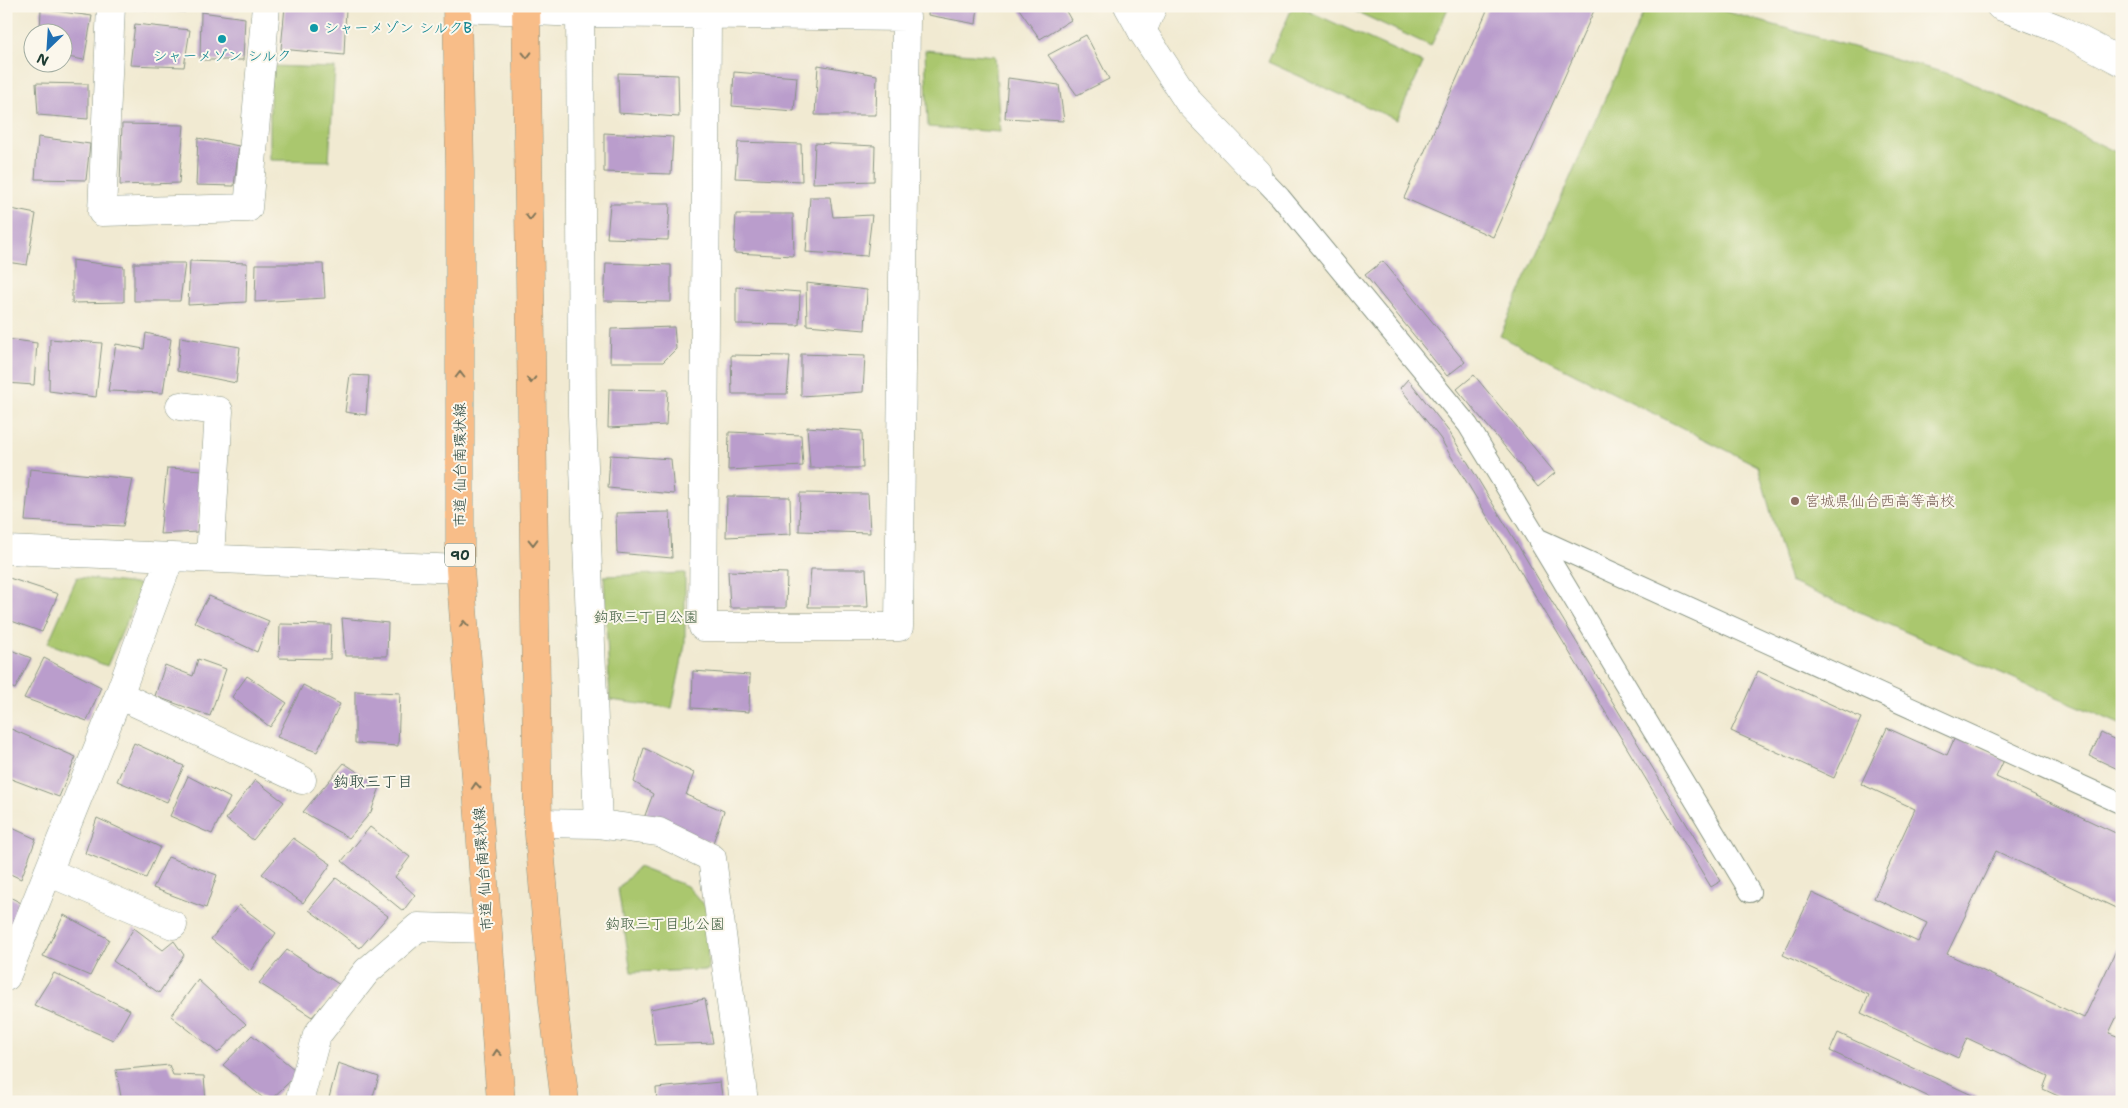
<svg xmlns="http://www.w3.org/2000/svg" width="2128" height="1108" viewBox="0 0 2128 1108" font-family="'Shantell Sans','Klee One',sans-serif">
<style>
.green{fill:#aac76e;stroke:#648251}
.building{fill:#ba9dcc}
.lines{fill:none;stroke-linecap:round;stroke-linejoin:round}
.service-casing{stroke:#889483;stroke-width:22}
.minor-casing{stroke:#889483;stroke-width:29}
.tertiary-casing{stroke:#889483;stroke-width:29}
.primary-casing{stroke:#889483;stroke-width:29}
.service{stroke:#fff;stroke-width:20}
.minor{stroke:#fff;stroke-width:28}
.tertiary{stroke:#fff;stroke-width:28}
.primary{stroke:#f8bd88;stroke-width:28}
.oneway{stroke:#81775a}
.culture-dot{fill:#0f9aa8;stroke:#fbf7ec;stroke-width:2}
.education-dot{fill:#8d6e63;stroke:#fbf7ec;stroke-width:2}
.labels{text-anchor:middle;stroke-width:4;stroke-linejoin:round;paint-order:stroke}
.shield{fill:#fbf7ec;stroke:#61756b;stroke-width:1}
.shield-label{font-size:14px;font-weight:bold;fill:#1f3d34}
.culture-label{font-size:15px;fill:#0d838f;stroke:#fbf7ec;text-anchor:start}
.street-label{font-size:15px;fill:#1f3d34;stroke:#fbf7ec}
.education-label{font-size:15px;fill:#785e54;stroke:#fbf7ec;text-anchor:start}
.park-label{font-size:15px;fill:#426042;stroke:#fbf7ec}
.neighbourhood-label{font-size:16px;fill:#1f3d34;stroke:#fbf7ec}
</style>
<rect width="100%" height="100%" fill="#fbf7ec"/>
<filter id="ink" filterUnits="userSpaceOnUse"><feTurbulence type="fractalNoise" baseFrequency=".02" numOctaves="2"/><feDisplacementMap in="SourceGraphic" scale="10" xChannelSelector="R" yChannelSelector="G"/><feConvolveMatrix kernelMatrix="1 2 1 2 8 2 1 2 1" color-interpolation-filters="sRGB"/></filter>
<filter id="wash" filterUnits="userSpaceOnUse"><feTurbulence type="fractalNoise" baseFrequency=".0096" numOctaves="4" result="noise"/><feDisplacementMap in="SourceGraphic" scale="20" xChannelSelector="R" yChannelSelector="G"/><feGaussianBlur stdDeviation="1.12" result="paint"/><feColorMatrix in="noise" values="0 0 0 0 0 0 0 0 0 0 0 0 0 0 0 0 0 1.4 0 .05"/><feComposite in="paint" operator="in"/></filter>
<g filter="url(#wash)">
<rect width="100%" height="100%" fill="#f1ead2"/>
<path class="green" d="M1293 6H1297L1423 63 1397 120 1268 62Z
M1344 6H1449L1431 46Z
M1646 6H1706L1960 77 2122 155V725L1790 582 1758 466 1500 336Z
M925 50 995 56 1000 132 928 127Z
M270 66 335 68 329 161 270 160Z
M685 573V645L672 708 610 700 604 576Z
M77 577 143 585 107 666 48 643Z
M638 867 687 886 707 908 708 970 631 972 618 889Z"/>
<g id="blocks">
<path class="building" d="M133 6H186L185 12 133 9Z
M285 6 346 7 344 55 281 49Z
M929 6H978L976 24 928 15Z
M1017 6H1063L1071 20 1040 39Z
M1489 6H1596L1493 237 1404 198Z
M41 9 92 16 84 60 62 56V32H40Z
M201 12 245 18 243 60H200Z
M135 24 190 30 184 67 130 65Z
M1086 35 1109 79 1077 95 1048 55Z
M818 65 877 75 876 115H815Z
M734 72 797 77 794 111 732 106Z
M618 73 678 75 679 117 619 113Z
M1008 78 1059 85 1064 121 1005 118Z
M36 83 88 84V119L38 115Z
M122 124 184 125 179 183 120 185Z
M604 133 673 137 671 174 604 172Z
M38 137 90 144 86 180 35 179Z
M198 138 239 146 234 186 196 185Z
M738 142 801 144 802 181 735 178Z
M815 143 875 146 874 181 813 183Z
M810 197H830L833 217 872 215 867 256 806 252Z
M610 204H670L668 240 607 238Z
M6 208 36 214 27 265 6 262Z
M736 214H793L794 256 734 253Z
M72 260 124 267V302L72 303Z
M190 261 247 263 246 302 188 305Z
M1383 261 1465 362 1447 376 1365 275Z
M134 263H185L180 301H134Z
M606 263 671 265V302L604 301Z
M256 264H323L325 298 255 302Z
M806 283 867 290 865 330 807 325Z
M736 287 800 292 799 325 736 324Z
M674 327 676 349 663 362H610L611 329Z
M146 333 171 339 163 393 108 391 116 344 144 349Z
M180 337 240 347 236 383 177 371Z
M6 339 37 343 34 385 6 383Z
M50 339 102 343 96 397 49 391Z
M801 354 865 356 863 392 801 396Z
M731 355 790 356 787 394H732Z
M350 375 369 376 366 415 345 412Z
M1474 375 1555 473 1538 487 1457 389Z
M1408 379 1450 433 1721 881 1711 887 1440 438 1400 388Z
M609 389 668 390 666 425 608 428Z
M807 427 862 431 863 468H810Z
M729 432 801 435 803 466 728 470Z
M610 455 671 459 674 494 608 488Z
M167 468 204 470 197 532 160 534Z
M30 469 133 479 123 526 25 521Z
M800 493 868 494 870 533 799 531Z
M727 496 790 497 791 534 726 537Z
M670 512 672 558 617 553 616 513Z
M811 569H866L868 607H808Z
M728 571 787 573 786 608H730Z
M6 577 58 594 42 632 6 619Z
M209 596 269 621 257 652 194 622Z
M342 618 388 623 387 656H345Z
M280 624 331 625 330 659 279 658Z
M6 648 31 658 15 689 6 685Z
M44 658 101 687 87 721 24 698Z
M198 659 226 669 210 716 155 696 165 665 193 676Z
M693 671 750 675 749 712 692 708Z
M1758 671 1861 718 1834 778 1731 731Z
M247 676 287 703 270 727 232 697Z
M303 685 340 704 317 752 277 737Z
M355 691 400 693 398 746 355 743Z
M1887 728 1947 755 1955 737 2004 760 1996 777 2122 836V911L1996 851 1947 954 2084 1018 2122 938V1006L2109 1033 2122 1038V1102H2071L2043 1089 2048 1076 1967 1038 1958 1058 1861 1013 1869 995 1783 955 1812 893 1918 942 1927 923 1874 898 1915 809 1861 784Z
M11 729 76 757 59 797 6 777V739Z
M2101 733 2122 743V771L2090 756Z
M134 743 184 766 167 802 117 781Z
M644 748 694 773 686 795 724 811 713 843 644 818 653 794 634 782Z
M344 763 380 787 371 812 349 838 303 812Z
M188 776 230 798 212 834 170 816Z
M255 780 284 802 253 840 226 819Z
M97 818 160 847 146 878 85 853Z
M6 825 36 839 21 879 6 872Z
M370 827 410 857 395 877 415 895 403 911 342 861Z
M293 838 331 864 303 903 262 874Z
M168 857 217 875 206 908 153 888Z
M336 878 388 916 360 948 309 910Z
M6 895 23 904 6 939Z
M239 905 276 933 250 971 211 939Z
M64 915 109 939 90 976 43 956Z
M134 928 163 950 174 941 184 955 159 993 113 961Z
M287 950 340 985 312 1017 259 983Z
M54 973 130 1010 113 1040 34 1005Z
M198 980 246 1024 218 1053 171 1016Z
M705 999 713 1043 655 1045 650 1009Z
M1838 1033 1987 1102H1940L1830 1051Z
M252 1035 299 1073 268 1102 223 1065Z
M338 1063 379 1077 371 1102H328Z
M169 1065 173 1075 204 1076 206 1102H122L116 1070Z
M720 1082 723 1102H657L656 1088Z
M6 1089H8L11 1102H6Z"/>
</g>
</g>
<g filter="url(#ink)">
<use href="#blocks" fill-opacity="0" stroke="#889483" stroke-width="1"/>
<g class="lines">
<defs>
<path id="service" d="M1257 173 1280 197 1468 425 1537 538 2122 804
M1537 538 1750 892"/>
<path id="minor" d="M111 6 102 212 248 208 266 6
M580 6 582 415 598 824
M2000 6 2059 29 2122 62
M457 8 580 13 906 17 899 627H703L707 15
M1142 31 1153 6
M180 406 219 411 210 557
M6 550 460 569
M119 695 302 780
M538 823 598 824 659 832 712 858 744 1102
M48 872 173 925
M6 977 119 695 170 558
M299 1102 317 1035 367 971 418 927 487 929"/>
<path id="tertiary" d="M1128 6 1142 31 1188 101 1257 173"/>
<path id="primary" d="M457 6 460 168V569L501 1102
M526 6 538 823 553 1002 565 1102"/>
</defs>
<use href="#service" class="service-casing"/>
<use href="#minor" class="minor-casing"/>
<use href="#tertiary" class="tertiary-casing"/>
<use href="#primary" class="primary-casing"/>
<use href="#service" class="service"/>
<use href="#minor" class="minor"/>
<use href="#tertiary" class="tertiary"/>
<use href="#primary" class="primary"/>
</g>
<defs><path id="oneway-chevron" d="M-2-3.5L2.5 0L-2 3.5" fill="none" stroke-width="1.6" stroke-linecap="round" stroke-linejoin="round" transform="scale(1.25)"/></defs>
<g class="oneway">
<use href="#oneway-chevron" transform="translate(527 55) rotate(89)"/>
<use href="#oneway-chevron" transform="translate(530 217) rotate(90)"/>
<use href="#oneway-chevron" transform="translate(460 375) rotate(-90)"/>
<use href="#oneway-chevron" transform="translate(531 380) rotate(89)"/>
<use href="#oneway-chevron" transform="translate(533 542) rotate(89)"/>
<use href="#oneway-chevron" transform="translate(464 624) rotate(-94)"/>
<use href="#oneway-chevron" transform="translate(476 786) rotate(-94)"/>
<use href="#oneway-chevron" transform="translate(497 1053) rotate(-95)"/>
</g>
</g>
<g class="culture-dot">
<circle cx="314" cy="28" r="5"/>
<circle cx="222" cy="39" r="5"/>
</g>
<circle class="education-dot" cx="1795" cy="501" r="5"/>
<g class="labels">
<rect class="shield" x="445" y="543.5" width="30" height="23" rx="4"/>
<g class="shield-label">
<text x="460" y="560">90</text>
</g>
<g class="culture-label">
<text x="324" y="33">シャーメゾン シルクB</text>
<text x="222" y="61" text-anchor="middle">シャーメゾン シルク</text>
</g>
<g class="street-label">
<text transform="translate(460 465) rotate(-90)" y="5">市道 仙台南環状線</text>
<text transform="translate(483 869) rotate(-94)" y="5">市道 仙台南環状線</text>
</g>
<g class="education-label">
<text x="1805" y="506">宮城県仙台西高等高校</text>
</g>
<g class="park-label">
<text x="646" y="622">鈎取三丁目公園</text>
<text x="665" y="929">鈎取三丁目北公園</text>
</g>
<g class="neighbourhood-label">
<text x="373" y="787">鈎取三丁目</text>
</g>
</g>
<rect width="2128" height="1108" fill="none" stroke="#fbf7ec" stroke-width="25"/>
<g transform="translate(48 48) rotate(205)"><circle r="24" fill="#fbf7ec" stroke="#a3ada2"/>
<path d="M0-4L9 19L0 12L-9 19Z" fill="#1f6fb2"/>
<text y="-8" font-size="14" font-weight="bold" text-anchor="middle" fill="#1f3d34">N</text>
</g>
</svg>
